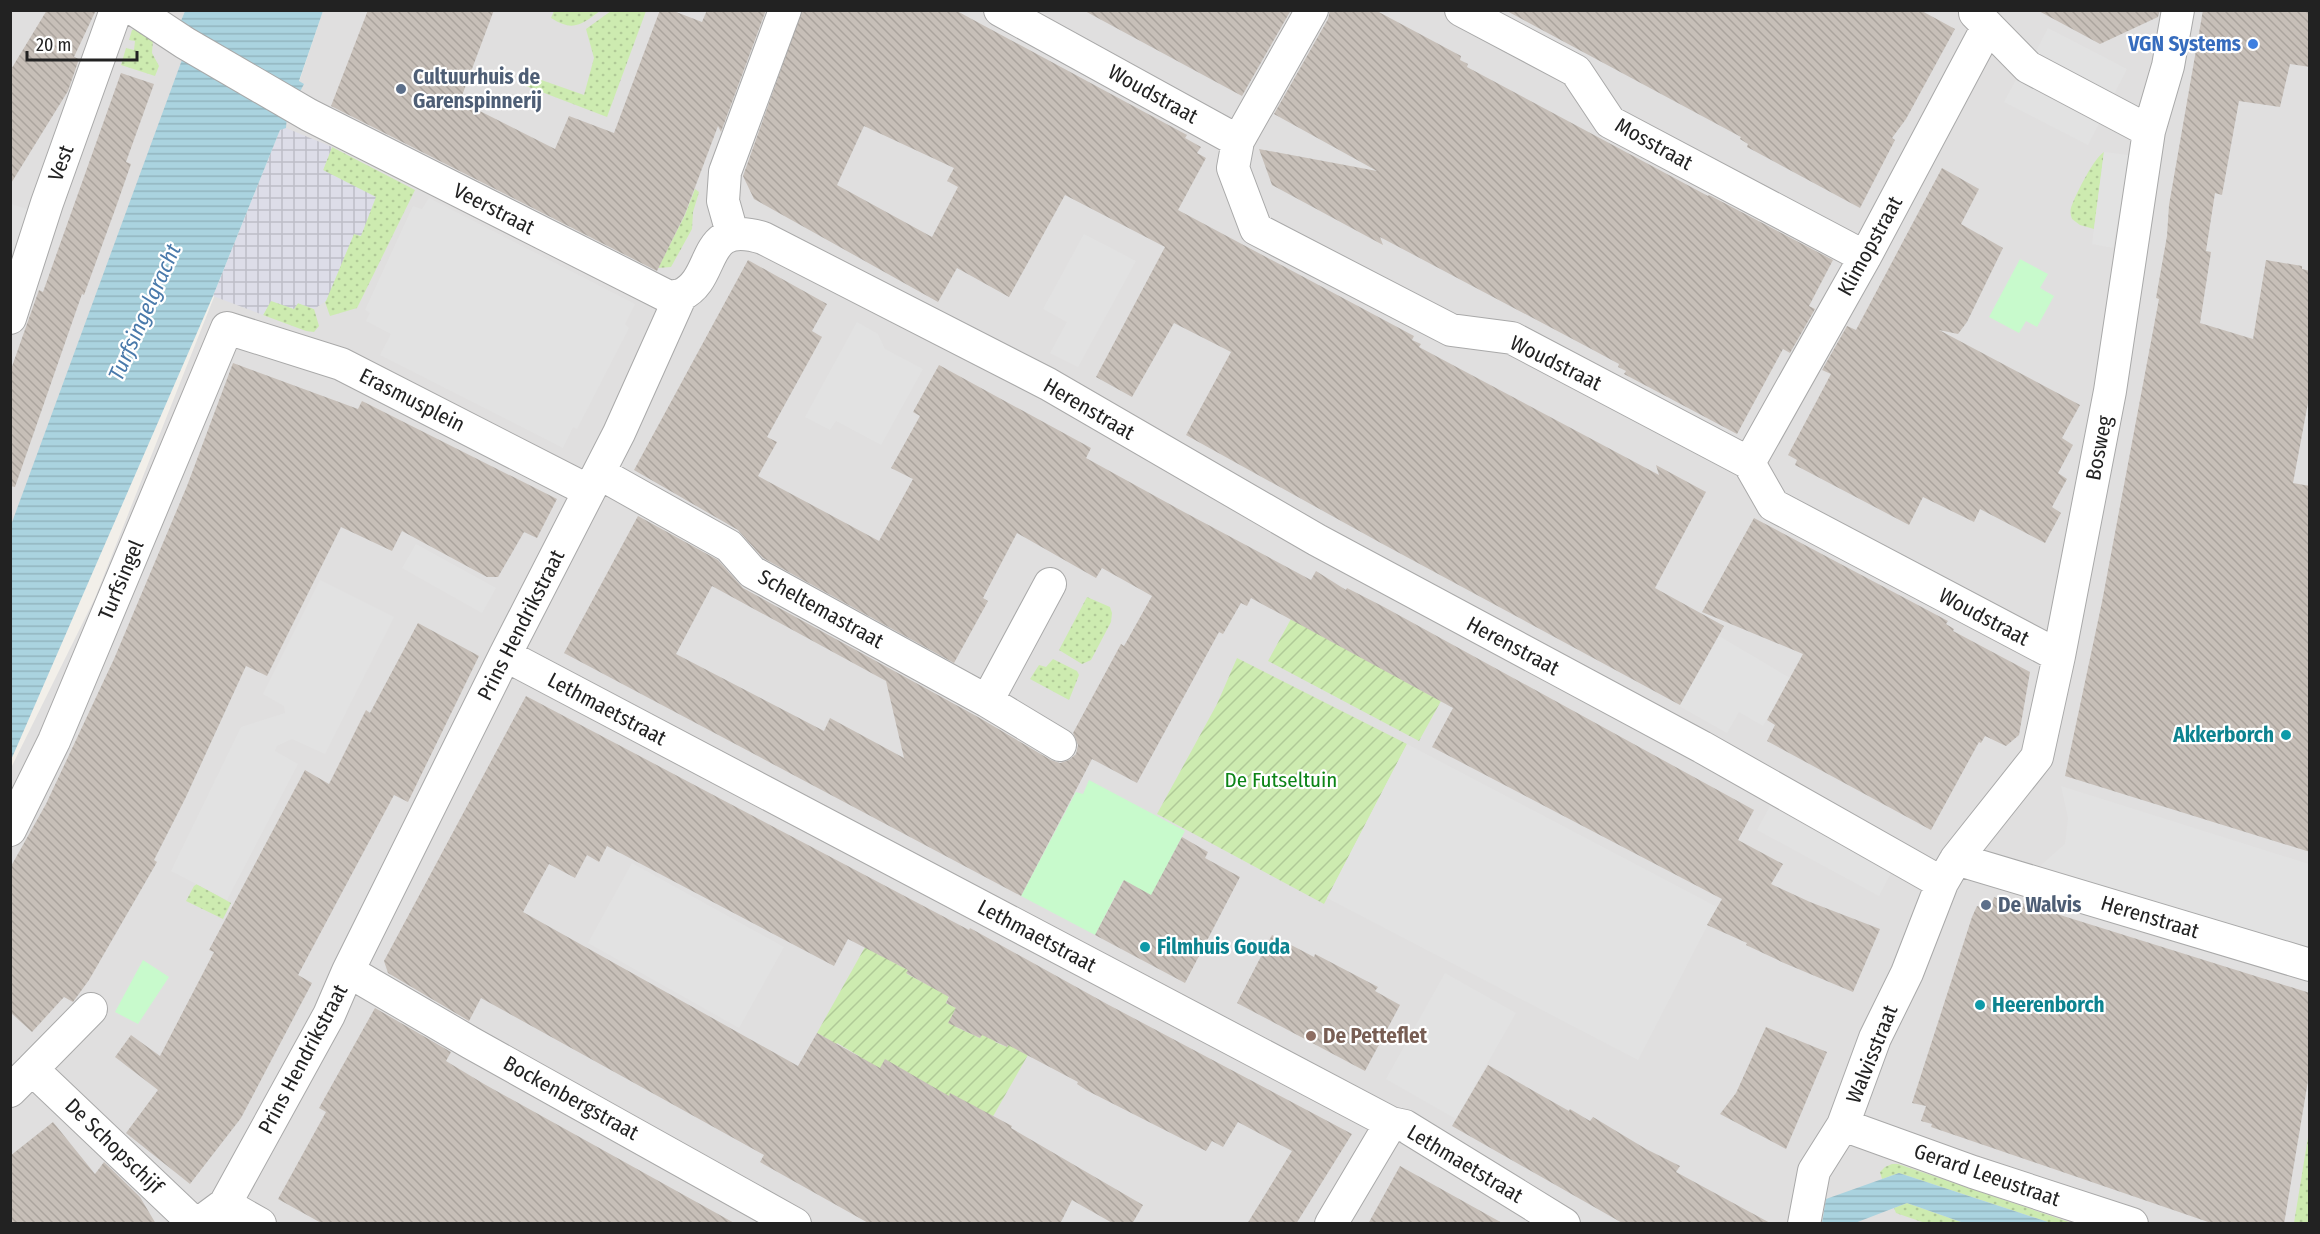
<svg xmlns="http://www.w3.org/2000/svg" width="2320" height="1234" viewBox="0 0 2320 1234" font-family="'Fira Sans Condensed',sans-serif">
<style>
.residential{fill:#e0dfdf}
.grass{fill:url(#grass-dots)}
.park{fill:#c8facc}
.garden{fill:url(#garden-furrows)}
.parking{fill:#e2e2e2}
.plaza{fill:url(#plaza-grid)}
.water{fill:url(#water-rules)}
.building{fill:url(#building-back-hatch);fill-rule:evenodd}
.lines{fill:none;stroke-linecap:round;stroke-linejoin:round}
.minor-casing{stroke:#a9a9a9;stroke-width:34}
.minor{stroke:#fff;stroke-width:32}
.shop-dot{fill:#3f7fe0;stroke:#fff;stroke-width:2}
.service-dot{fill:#5c6f8a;stroke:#fff;stroke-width:2}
.culture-dot{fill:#0f9aa8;stroke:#fff;stroke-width:2}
.education-dot{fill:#8d6e63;stroke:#fff;stroke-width:2}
.labels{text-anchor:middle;stroke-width:4.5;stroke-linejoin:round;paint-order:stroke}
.shop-label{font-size:21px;font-weight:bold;fill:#366cbe;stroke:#fff;text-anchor:end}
.service-label{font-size:21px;font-weight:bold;fill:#4e5e75;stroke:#fff;text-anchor:start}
.street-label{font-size:21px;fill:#222;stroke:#fff}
.culture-label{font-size:21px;font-weight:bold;fill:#0d838f;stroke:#fff;text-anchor:start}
.park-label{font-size:21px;fill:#0c8416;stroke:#fff}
.education-label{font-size:21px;font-weight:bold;fill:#785e54;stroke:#fff;text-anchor:start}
.water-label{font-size:22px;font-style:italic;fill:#4a7aab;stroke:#fff}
</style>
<defs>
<pattern id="grass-dots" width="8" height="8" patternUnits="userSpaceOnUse" patternTransform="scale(1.5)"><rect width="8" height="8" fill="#cdebb0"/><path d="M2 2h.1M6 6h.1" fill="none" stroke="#b0c997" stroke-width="1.8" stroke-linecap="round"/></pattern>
<pattern id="garden-furrows" width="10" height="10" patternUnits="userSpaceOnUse" patternTransform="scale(1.5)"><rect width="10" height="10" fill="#cdebb0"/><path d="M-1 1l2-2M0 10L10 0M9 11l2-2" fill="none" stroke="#b0c997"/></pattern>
<pattern id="plaza-grid" width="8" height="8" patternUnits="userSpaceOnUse" patternTransform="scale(1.5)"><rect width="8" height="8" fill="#dddde8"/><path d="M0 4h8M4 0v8" fill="none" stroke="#bdbdc7"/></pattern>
<pattern id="water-rules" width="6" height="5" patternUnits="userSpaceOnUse" patternTransform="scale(1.5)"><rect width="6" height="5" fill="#aad3df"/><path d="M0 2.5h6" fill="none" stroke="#92b5bf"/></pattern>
<pattern id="building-back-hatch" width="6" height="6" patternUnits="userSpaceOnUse" patternTransform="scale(1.5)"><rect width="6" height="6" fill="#c7bfb8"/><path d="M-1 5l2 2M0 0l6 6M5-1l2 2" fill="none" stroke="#aba49e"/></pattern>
</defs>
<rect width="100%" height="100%" fill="#f2efe9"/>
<path class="residential" d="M11 11H185L180 23 224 50 11 525Z
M323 11H2309V1223H11L10 770 95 598 299 82Z"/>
<path class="grass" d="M554 11V10L600 11C581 25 573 32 551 18Z
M611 11H646L607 117 526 86 530 76 584 95 594 58 586 29Z
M135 29 153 39 152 53 159 66 155 76 121 65 126 48 134 50 135 41 129 40 132 30Z
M332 147 415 190 357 308 330 316 325 302 354 233 361 236 323 170Z
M2104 152 2094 229 2080 225 2072 219C2070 214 2070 209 2072 205 2077 192 2094 158 2104 152Z
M695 189 699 192 693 212 692 229 671 267 658 268 685 215Z
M271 300 294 309 298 303 314 309 319 326 314 332 306 331 263 315Z
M1087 597 1110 607 1112 613 1111 622 1091 660 1082 664 1059 650Z
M1053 659 1077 671 1079 675 1069 700 1030 679 1039 665 1046 667Z
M197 884 231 903 223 919 186 901 194 886Z
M2309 1131V1223H2294Z
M1892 1164H1898L2072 1223H2051L1899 1173 1882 1179 1880 1172 1885 1167Z
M1907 1203 1964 1223H1925L1896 1213 1894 1208Z"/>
<path class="park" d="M2020 259 2048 274 2040 288 2054 296 2037 327 2026 321 2019 333 1989 317Z
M1089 780 1185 831 1170 860 1159 902 1123 881 1095 935 1021 896 1076 792 1083 794Z
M143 960 169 977 138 1024 115 1012Z"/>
<path class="garden" d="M1291 619 1441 701 1419 741 1268 661Z
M1237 658 1407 744 1324 904 1157 814 1217 704Z
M865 947 908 970 907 974 949 996 946 1003 956 1008 950 1020 956 1027 980 1038 1003 996 1015 1003 995 1042 1007 1047 1017 1028 1037 1039 975 1148 971 1105 950 1094 933 1125 869 1088 846 1078 859 1056 837 1043 824 1065 831 1041 817 1033Z"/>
<path class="parking" d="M2048 28 2127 69 2088 145 2004 102 2018 76 2022 78Z
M2104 152 2129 155 2113 248 2092 244Z
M429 198 635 304 625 324 629 328 577 429 573 427 563 448 380 355 391 334 366 321 370 313 365 310 413 206 422 209Z
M11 204 43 214 11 318Z
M1084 234 1136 261 1078 367 1050 353 1067 322 1043 309Z
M857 322 878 334 885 349 923 369 881 445 836 421 830 430 805 417Z
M416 544 496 588 482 613 402 568Z
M320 580 394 617 325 754 292 739 277 746 275 751 298 764 227 900 171 871 241 727 285 713 284 706 263 694Z
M1719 636 1790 678 1763 726 1739 712 1727 733 1679 706Z
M1407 744 1717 907 1638 1060 1327 898Z
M2061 786 2309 864V950L2040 866 2065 844 2068 818Z
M1770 806 1892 871 1879 896 1757 830Z
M632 863 784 947 739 1028 588 943Z
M1445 973 1516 1013 1456 1119 1386 1079Z"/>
<path class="plaza" d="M286 128 332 147 323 170 376 197 361 236 354 234 326 301 314 309 298 303 294 309 271 301 263 315 213 296 280 130Z"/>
<path class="water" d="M185 11H323L299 81 304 84 287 116 286 128 280 130 213 296 11 760V525L183 57 180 23Z
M1899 1173 2051 1223H1964L1907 1203 1855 1223H1822L1826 1199Z"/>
<path class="building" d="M47 10H96L74 57 79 59 68 91 10 185V71Z
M368 10H494L460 101 555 149 569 116 614 133 660 10H671L702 22 707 10H766L721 132 718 126 685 214 657 271 331 106Z
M802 10H955L1187 135 1185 138 1201 147 1197 153 1206 158 1178 210 1414 336 1412 340 1421 344 1419 347 1659 475 1656 465 1706 492 1655 588 1724 626 1680 705 1379 542 1186 435 1231 352 1174 323 1132 397 1096 377 1165 247 1065 195 1009 297 957 268 938 302 754 199 743 176ZM864 126 954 168 947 181 958 187 932 237 837 185Z
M1083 10H1291L1242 96Z
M1330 10H1375L1461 56 1460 60 1468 64 1467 67 1708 196 1709 195 1833 260 1809 306 1815 309 1790 353 1783 349 1737 434 1624 374 1626 371 1618 367 1619 364 1595 351 1380 237 1383 245 1272 185 1259 149 1377 171 1274 114 1328 19Z
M1505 10H1920L1955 29 1906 119 1892 138 1895 140 1860 208 1747 147 1748 144 1740 139 1741 137Z
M2037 10H2160L2158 17 2100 44Z
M2203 10H2310V67L2290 64 2280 107 2239 101 2222 195 2215 193 2206 251 2211 252 2200 323 2253 339 2266 260 2302 266V269L2310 271V392L2293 483 2310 486V852L2065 776 2102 602 2159 299 2156 298 2167 236 2169 205Z
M121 73 154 84 126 162 131 164 116 207 84 295 82 294 15 487 10 486V372L39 290 43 292Z
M1942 168 1979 189 1961 224 2003 248 1967 322 1958 334 1939 330 2080 405 2062 438 2073 445 2058 473 2067 479 2052 507 2061 513 2045 543 1980 509 1974 522 1923 497 1909 525 1795 465 1797 460 1788 455 1831 374 1822 370 1847 326 1856 330Z
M748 260 827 304 812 331 822 337 767 437 777 442 758 476 879 541 913 479 891 468 920 416 913 412 939 365 1091 448 1086 458 1184 512 1311 580 1316 571 1346 590 1347 588 1384 607 1754 810 1738 840 1783 864 1771 884 1810 902 1880 929 1853 992 1784 963 1746 945 1747 943 1707 925 1722 899 1432 747 1453 708 1251 598 1247 606 1241 603 1223 634 1219 632 1137 783 1092 759 1021 896 564 653 638 516 718 560 743 588 978 717 1051 760 1060 763 1069 760 1076 754 1078 745 1073 733 1121 644 1124 646 1152 596 1102 568 1096 578 1017 533 983 598 988 601 954 663 763 558 738 530 634 470ZM712 586 886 681 904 758 830 718 824 731 676 654Z
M233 363 358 409 362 401 557 499 537 538 524 532 498 577H487L402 531 392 551 341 527 267 676 246 666 185 799 154 860 157 862 89 980 73 1002 64 997 32 1032 10 1012V868L46 804 114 659 187 486Z
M1754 518 1948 621 1946 624 1954 629 1953 631 2030 672 2019 735 2006 746 1985 736 1981 743 1979 742 1931 830 1767 741 1775 725 1767 720 1803 654 1702 612Z
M418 623 479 656 408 802 394 795 298 975 312 983 241 1118 190 1184 126 1133 158 1090 115 1057 131 1035 160 1056 214 952 209 950 305 770 329 784 366 710 370 713Z
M526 696 969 930 970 928 1107 1004 1352 1134 1296 1224H1247L1292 1151 1238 1122 1223 1147 1212 1141 1206 1151 1086 1090 1077 1084 1078 1082 1008 1045 1007 1047 982 1035 980 1038 948 1023 956 1008 946 1003 949 997 906 973 908 970 848 939 834 966 607 846 599 862 587 855 575 878 549 864 523 912 798 1066 817 1033 880 1068 885 1059 949 1096 950 1093 1012 1126 1011 1128 1143 1205 1132 1224H1114L1072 1200 1060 1224H870L760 1162 764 1155 481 998 469 1021 388 973 384 961Z
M1182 837 1208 852 1205 858 1240 877 1185 983 1095 935 1124 880 1151 895Z
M1994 897 2005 901 2006 898 2310 993V1069L2284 1224H2214L1931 1127 1932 1124 1921 1121 1926 1106 1912 1103 1972 917 1977 906 1990 910Z
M1272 935 1314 957 1315 954 1378 987 1375 991 1400 1005 1365 1071 1237 1003Z
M375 1008 451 1052 446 1061 484 1084 736 1224H323L278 1199 326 1112 319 1108Z
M1766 1027 1827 1052 1786 1149 1720 1114 1736 1093Z
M1488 1065 1569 1111 1570 1109 1590 1121 1593 1117 1646 1149 1680 1166 1676 1172 1772 1224H1624L1452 1126Z
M53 1122 95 1174 104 1162 140 1197 156 1224H10V1156Z
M1400 1166 1504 1224H1368Z"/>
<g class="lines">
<defs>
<path id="minor" d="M135 10 185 43 309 115 665 295 669 297 681 295
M1000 10 1238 141 1233 168 1256 229 1451 330 1512 338 1749 463 1773 505 2059 656
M1461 10 1576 71 1610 122 1865 257
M1975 13 2028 67 2149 131
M1238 141 1312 10
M732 233 723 201 725 172 785 10
M10 318 47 203 116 10
M1749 463 1865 257 1988 26
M599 473 729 546 752 572 987 701 1050 584
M505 655 1391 1123 1405 1126 1564 1224
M987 701 1060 745
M10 830 54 741 227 328 341 364 589 491
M1956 859 2310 965
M348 971 471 1043 795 1224
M32 1069 91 1009
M10 1091 32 1069 195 1224
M1843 1125 1973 1172 2132 1224
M225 1204 260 1224
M198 1224 225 1204 329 1015 348 971 505 655 619 433 681 295C718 278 699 218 763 238L1048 384 1317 540 1702 747 1942 883
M1331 1224 1391 1123
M1804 1224 1814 1171 1843 1125 1875 1038 1907 973 1942 883 1956 859 2037 757 2059 656 2110 391 2149 131 2168 66 2178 10"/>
</defs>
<use href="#minor" class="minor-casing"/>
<use href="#minor" class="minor"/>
</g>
<circle class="shop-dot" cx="2253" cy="44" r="6"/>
<g class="service-dot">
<circle cx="401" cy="89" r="6"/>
<circle cx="1986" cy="905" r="6"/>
</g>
<g class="culture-dot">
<circle cx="2286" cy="735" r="6"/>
<circle cx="1145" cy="947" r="6"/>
<circle cx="1980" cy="1005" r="6"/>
</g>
<circle class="education-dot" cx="1311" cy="1036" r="6"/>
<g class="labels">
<g class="shop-label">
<text x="2241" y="51">VGN Systems</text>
</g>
<g class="service-label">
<text x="413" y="84">Cultuurhuis de<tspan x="413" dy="24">Garenspinnerij</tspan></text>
<text x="1998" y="912">De Walvis</text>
</g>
<g class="street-label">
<text transform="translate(1153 94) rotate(29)" y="7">Woudstraat</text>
<text transform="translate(1654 144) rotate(29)" y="7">Mosstraat</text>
<text transform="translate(61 163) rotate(-70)" y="7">Vest</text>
<text transform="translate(494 209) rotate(27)" y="7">Veerstraat</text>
<text transform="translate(1870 246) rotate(-61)" y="7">Klimopstraat</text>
<text transform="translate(1556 363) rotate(26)" y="7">Woudstraat</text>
<text transform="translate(412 400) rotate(27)" y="7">Erasmusplein</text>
<text transform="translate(1089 409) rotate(30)" y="7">Herenstraat</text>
<text transform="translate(2099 448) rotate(-79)" y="7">Bosweg</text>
<text transform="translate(121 580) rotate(-67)" y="7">Turfsingel</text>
<text transform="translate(821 609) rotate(29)" y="7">Scheltemastraat</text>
<text transform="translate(1984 617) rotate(28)" y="7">Woudstraat</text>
<text transform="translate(521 625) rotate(-63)" y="7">Prins Hendrikstraat</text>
<text transform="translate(1513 646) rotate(28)" y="7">Herenstraat</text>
<text transform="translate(607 709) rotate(28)" y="7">Lethmaetstraat</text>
<text transform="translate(2150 917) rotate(17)" y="7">Herenstraat</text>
<text transform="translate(1037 936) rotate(28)" y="7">Lethmaetstraat</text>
<text transform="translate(1872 1054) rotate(-68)" y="7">Walvisstraat</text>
<text transform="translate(303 1059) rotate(-62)" y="7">Prins Hendrikstraat</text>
<text transform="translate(571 1098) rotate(29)" y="7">Bockenbergstraat</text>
<text transform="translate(114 1146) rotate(44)" y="7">De Schopschijf</text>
<text transform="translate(1465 1164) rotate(31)" y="7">Lethmaetstraat</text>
<text transform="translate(1987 1175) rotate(19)" y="7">Gerard Leeustraat</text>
</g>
<g class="culture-label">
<text x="2274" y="742" text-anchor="end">Akkerborch</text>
<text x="1157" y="954">Filmhuis Gouda</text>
<text x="1992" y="1012">Heerenborch</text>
</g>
<g class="park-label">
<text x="1281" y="787">De Futseltuin</text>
</g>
<g class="education-label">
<text x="1323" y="1043">De Petteflet</text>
</g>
<g class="water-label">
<text transform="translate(144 312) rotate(-66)" y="8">Turfsingelgracht</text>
</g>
</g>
<rect width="2320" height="1234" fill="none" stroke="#222222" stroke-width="24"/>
<path d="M27 51v9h110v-9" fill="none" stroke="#222222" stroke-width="3"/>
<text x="36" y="51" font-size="18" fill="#222222" stroke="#ffffff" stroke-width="4.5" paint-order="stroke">20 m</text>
</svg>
